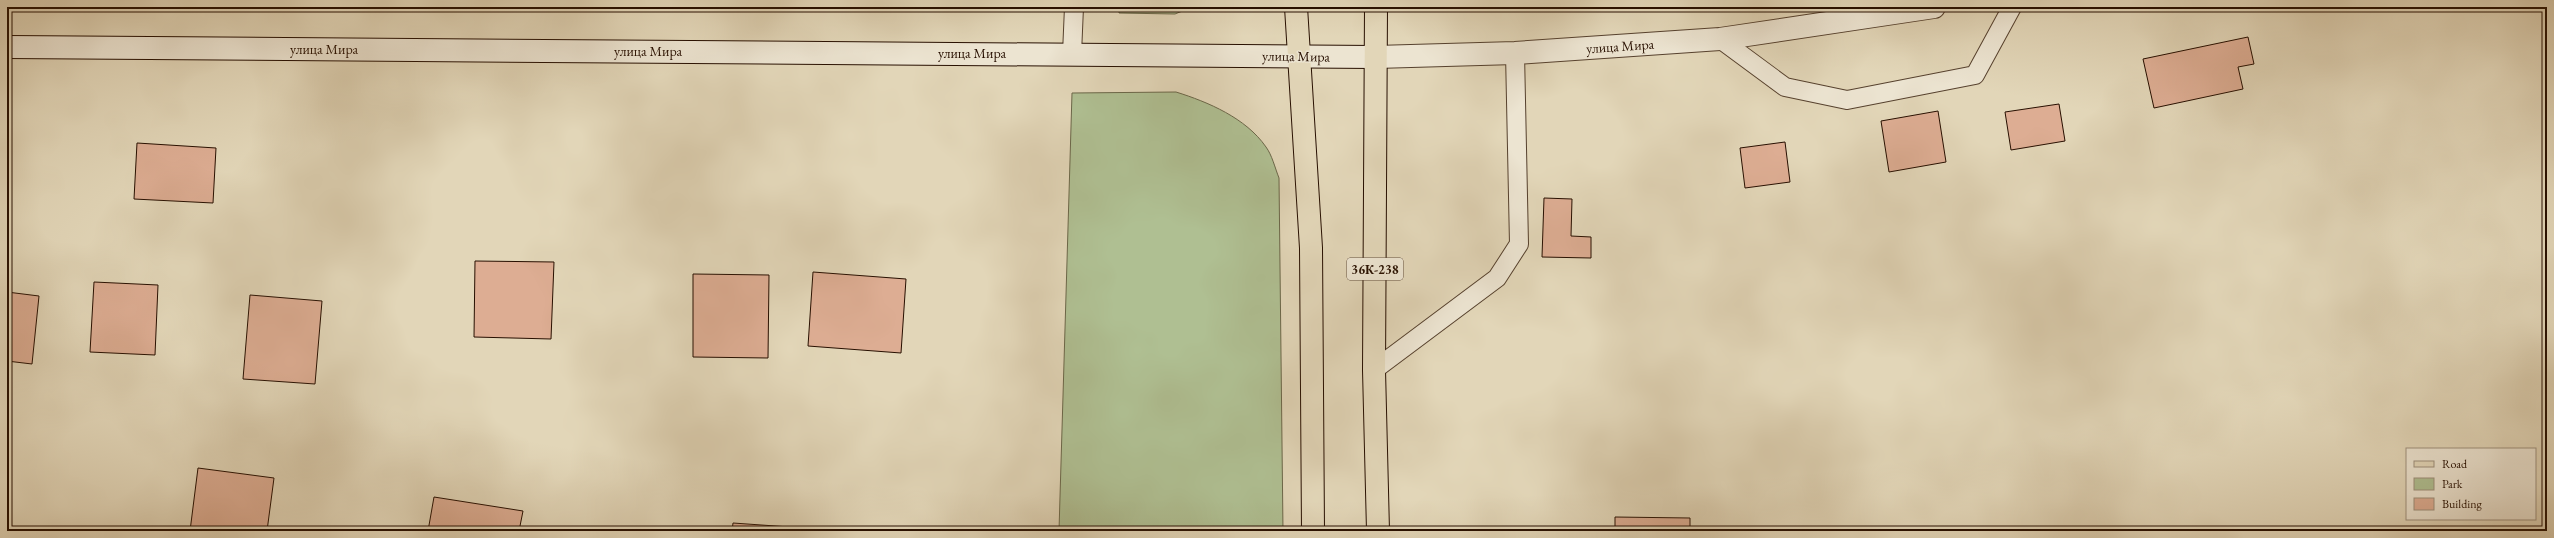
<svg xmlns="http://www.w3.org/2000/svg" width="2554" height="538" viewBox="0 0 2554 538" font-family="'EB Garamond',serif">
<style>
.green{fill:#afbf92;stroke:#6b6749}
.building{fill:#ddad93;stroke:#270f00}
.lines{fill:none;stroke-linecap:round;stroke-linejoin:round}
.service-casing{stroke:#56412e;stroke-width:20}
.minor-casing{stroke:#56412e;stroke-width:24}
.secondary-casing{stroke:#270f00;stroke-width:24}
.primary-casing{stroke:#270f00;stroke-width:24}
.service{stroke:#ece4d1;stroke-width:18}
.minor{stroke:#ece4d1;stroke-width:22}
.secondary{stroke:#ece4d1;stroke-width:22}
.primary{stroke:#e2d6b8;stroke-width:22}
.labels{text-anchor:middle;stroke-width:3;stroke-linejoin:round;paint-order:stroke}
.shield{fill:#ece4d1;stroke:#624f3f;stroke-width:1}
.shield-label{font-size:13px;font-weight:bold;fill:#270f00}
.street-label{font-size:14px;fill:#270f00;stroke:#ece4d1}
</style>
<rect width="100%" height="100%" fill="#e2d6b8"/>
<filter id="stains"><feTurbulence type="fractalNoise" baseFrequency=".005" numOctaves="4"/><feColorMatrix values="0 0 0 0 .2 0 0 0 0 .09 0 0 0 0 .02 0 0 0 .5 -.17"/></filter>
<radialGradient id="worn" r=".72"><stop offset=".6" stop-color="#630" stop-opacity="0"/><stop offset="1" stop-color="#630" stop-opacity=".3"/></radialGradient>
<path class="green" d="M1119 7H1192L1175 14 1119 13Z
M1176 92C1208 102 1246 118 1266 147 1272 155 1275 168 1279 178L1283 531H1059L1072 93Z"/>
<path class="building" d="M2248 37 2254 64 2238 67 2243 89 2154 108 2143 59Z
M2059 104 2065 141 2011 150 2005 112Z
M1938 111 1946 162 1889 172 1881 121Z
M1785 142 1790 182 1745 188 1740 148Z
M137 143 216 148 213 203 134 199Z
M1544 198 1572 199 1571 236 1591 237V258L1542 257Z
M475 261 554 262 551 339 474 337Z
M813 272 906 279 901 353 808 346Z
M693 274 769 275 768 358 693 357Z
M94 282 158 285 155 355 90 352Z
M7 292 39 296 32 364 7 361Z
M250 295 322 301 315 384 243 379Z
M198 468 274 478 267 531H190Z
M434 497 523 511 519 531H428Z
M1615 517 1690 518V531H1615Z
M733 523 846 531H732Z"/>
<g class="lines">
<defs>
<path id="service" d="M1720 39 1785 87 1847 100 1975 75 2012 7
M1072 54 1074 7
M1374 370 1497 278 1519 244 1515 53"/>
<path id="minor" d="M1376 57 1515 53 1720 39 1934 7"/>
<path id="secondary" d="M7 47 1376 57"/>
<path id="primary" d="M1296 7 1311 248 1313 531
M1376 7 1374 370 1378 531"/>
</defs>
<use href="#service" class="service-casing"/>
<use href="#minor" class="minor-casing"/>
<use href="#secondary" class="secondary-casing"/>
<use href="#primary" class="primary-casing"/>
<use href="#service" class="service"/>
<use href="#minor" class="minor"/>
<use href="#secondary" class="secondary"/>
<use href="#primary" class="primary"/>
</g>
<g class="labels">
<rect class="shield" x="1347" y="258" width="56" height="22" rx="3"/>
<g class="shield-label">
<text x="1375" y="274">36К-238</text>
</g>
<g class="street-label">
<text transform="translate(1620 46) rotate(-4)" y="5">улица Мира</text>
<text x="324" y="54">улица Мира</text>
<text x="648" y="56">улица Мира</text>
<text x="972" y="58">улица Мира</text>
<text transform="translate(1296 56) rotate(1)" y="5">улица Мира</text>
</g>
</g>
<rect width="2554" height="538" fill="none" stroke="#e2d6b8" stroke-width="24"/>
<rect x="8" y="8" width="2538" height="522" fill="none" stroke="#270f00" stroke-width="2"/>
<rect x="12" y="12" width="2530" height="514" fill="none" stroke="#270f00"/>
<rect x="2406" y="448" width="130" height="72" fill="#ece4d1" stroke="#9d8f7d"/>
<rect x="2414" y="461" width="20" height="6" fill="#e2d6b8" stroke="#9d8f7d"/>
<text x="2442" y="468" font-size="12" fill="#270f00">Road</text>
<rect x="2414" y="478" width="20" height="12" fill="#afbf92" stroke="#9d8f7d"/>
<text x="2442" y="488" font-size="12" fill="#270f00">Park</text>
<rect x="2414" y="498" width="20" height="12" fill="#ddad93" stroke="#9d8f7d"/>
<text x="2442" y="508" font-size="12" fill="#270f00">Building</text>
<rect width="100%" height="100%" filter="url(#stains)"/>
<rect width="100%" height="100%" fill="url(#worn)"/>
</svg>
